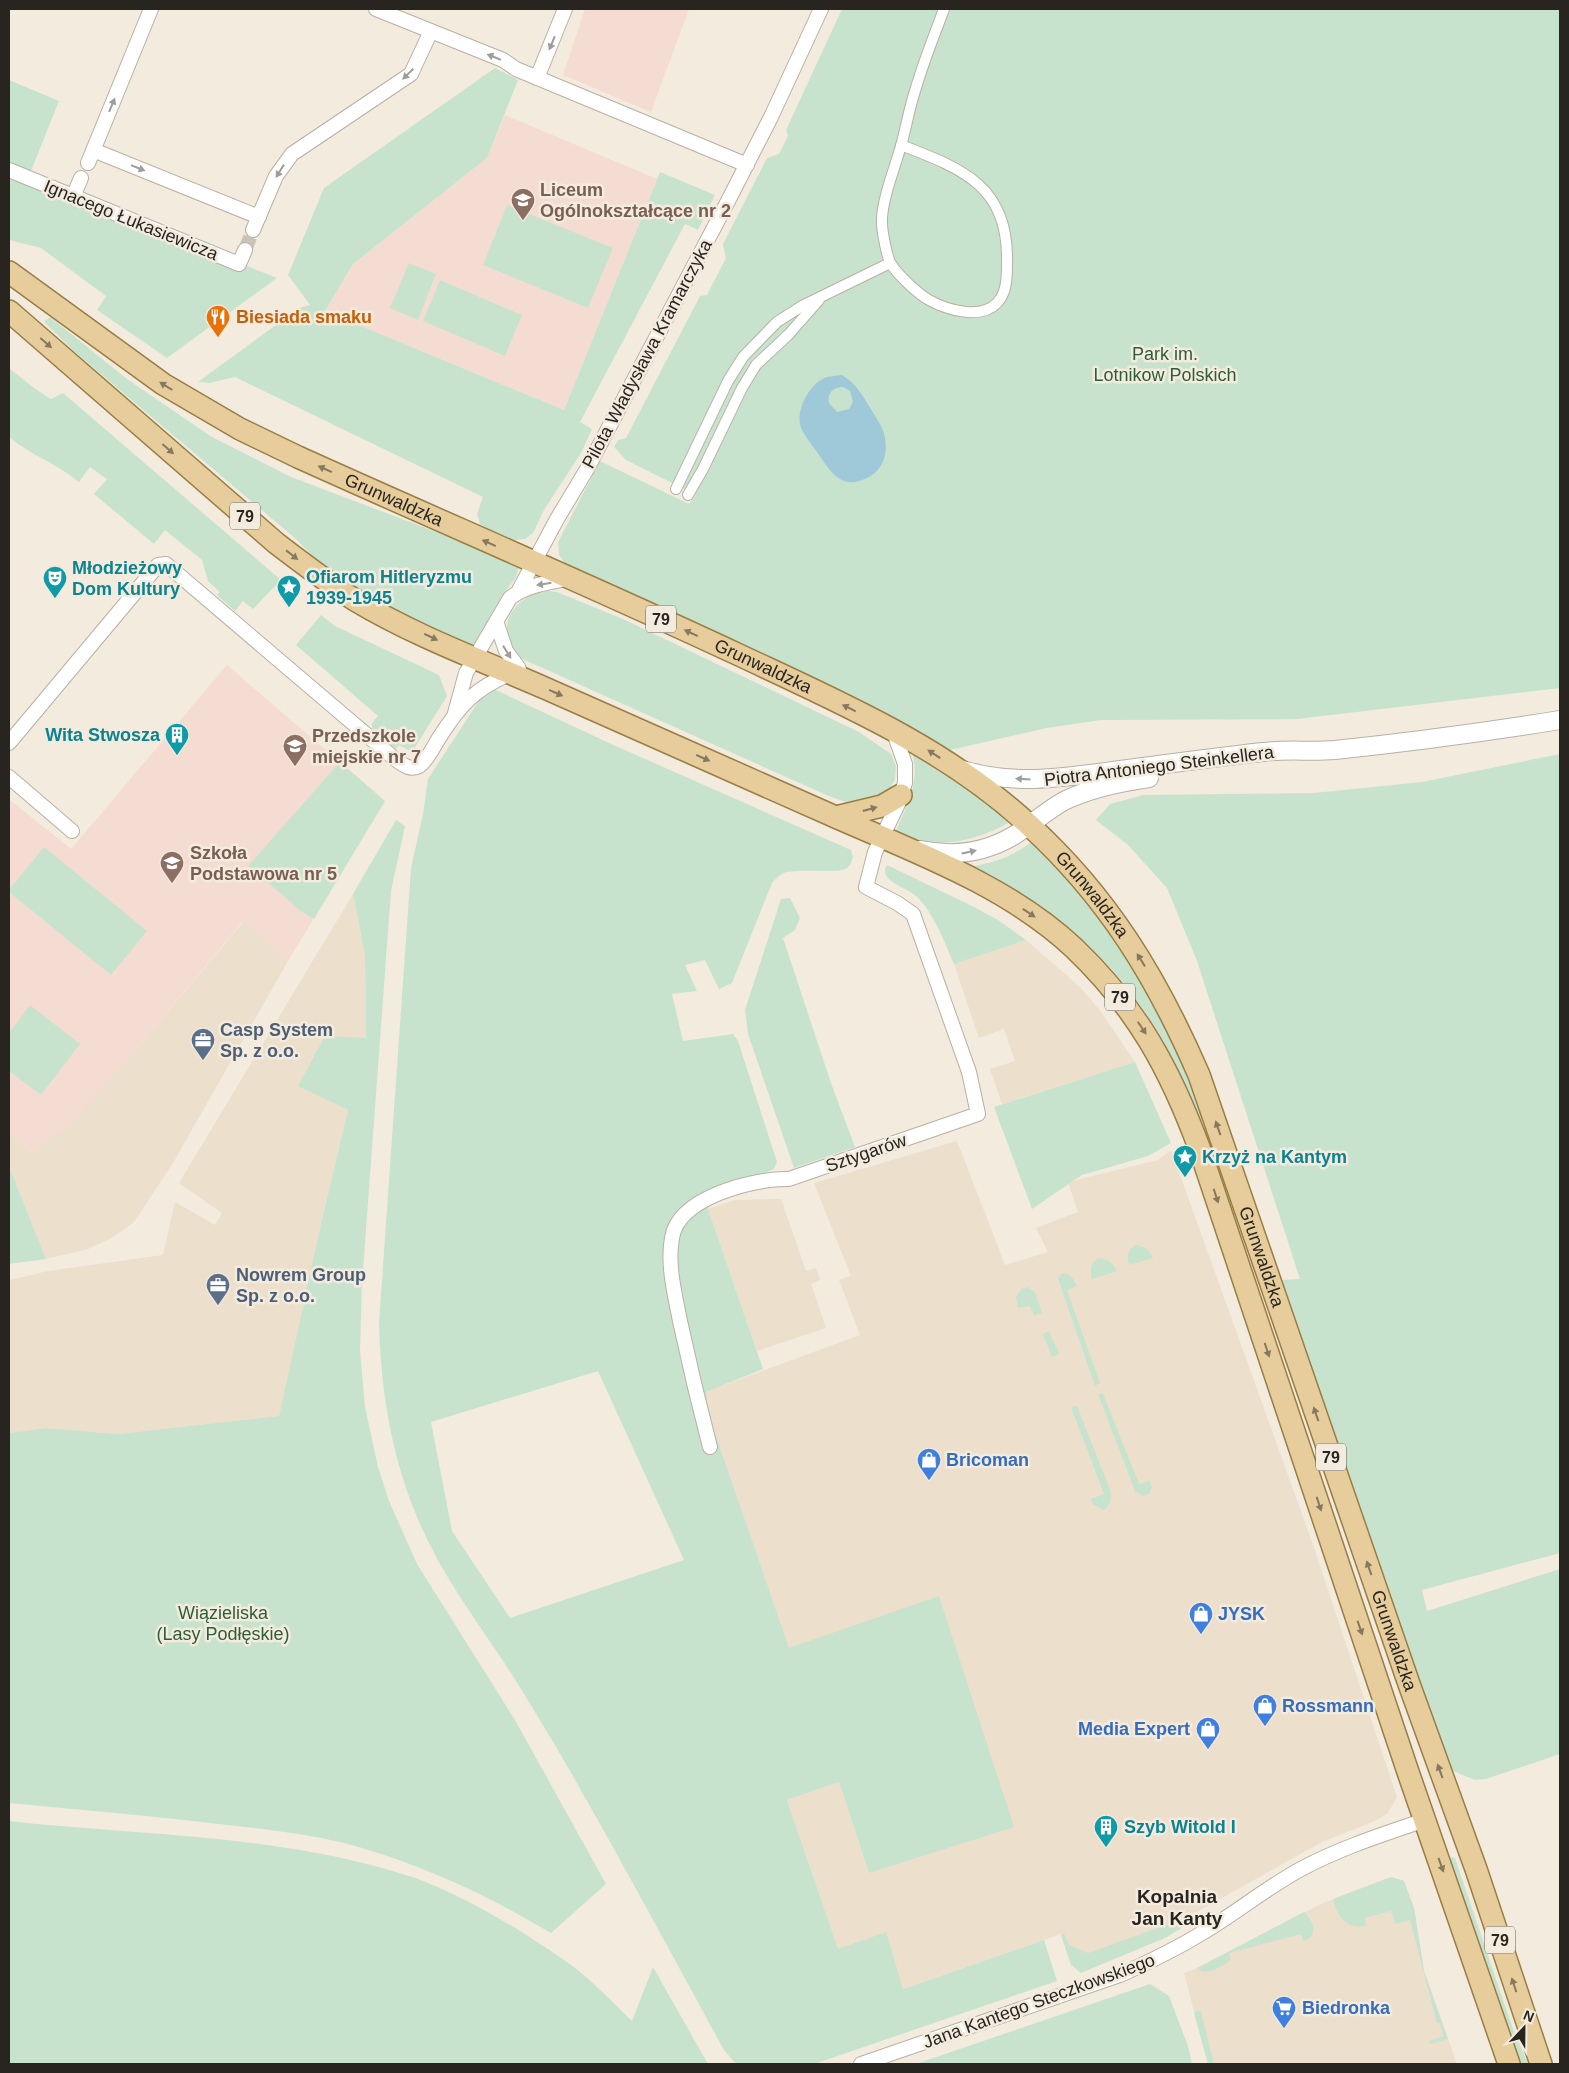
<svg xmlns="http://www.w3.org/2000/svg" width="1569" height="2073" viewBox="0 0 1569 2073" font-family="Arial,sans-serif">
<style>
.built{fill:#ecdfcc}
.education{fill:#f5dcd3}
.green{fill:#c8e3cd;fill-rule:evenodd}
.water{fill:#9fc9d9;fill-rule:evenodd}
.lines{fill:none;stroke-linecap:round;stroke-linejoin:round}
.minor-tunnel{stroke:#cac3b8;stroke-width:14;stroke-dasharray:14 7;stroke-linecap:butt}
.pedestrian-casing{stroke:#b8b0a4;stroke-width:12}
.minor-casing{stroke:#b8b0a4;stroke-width:16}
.tertiary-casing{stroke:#b8b0a4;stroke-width:20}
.primary-casing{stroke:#987d45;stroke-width:24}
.pedestrian{stroke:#fff;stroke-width:10}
.minor{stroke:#fff;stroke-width:14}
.tertiary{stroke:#fff;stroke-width:18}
.primary{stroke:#e6cd9b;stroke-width:21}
.oneway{fill:#9e9d9b}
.oneway2{fill:#87795e}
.labels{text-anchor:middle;stroke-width:5;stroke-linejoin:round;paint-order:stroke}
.shield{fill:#f3ebde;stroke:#65605a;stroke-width:1}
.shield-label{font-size:16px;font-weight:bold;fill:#282521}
.education-label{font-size:18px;font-weight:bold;fill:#785e54;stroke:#f3ebde;text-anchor:start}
.street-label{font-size:18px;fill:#282521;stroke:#f3ebde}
.food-label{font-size:18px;font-weight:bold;fill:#c56008;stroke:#f3ebde;text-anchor:start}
.park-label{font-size:18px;fill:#2d5e3a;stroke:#f3ebde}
.culture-label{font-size:18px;font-weight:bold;fill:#0d838f;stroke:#f3ebde;text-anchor:start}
.service-label{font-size:18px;font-weight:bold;fill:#4e5e75;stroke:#f3ebde;text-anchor:start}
.shop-label{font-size:18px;font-weight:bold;fill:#366cbe;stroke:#f3ebde;text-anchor:start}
.neighbourhood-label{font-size:19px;font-weight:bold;fill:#282521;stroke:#f3ebde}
</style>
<rect width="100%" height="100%" fill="#f3ebde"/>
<path class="built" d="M353 894 365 955 366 1039 298 1085 348 1110 320 1228 279 1416 118 1434 46 1428 9 1433V1275L10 1280 48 1271 163 1255 175 1202 215 1225 222 1213 179 1183Z
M243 922 288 961 173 1163 134 1222 112 1238 88 1249 46 1259 11 1171H9V1133L31 1152 131 1056Z
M1026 940 1081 988 1101 1012 1135 1062 1002 1104 990 1069 1015 1061 1004 1029 979 1038 954 964Z
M957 1141 1005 1265 1048 1252 1036 1228 1078 1212 1068 1182 1158 1160 1171 1150 1312 1542 1397 1797 1388 1813 1375 1821 1322 1842 1179 1922 1088 1954 1068 1945 1064 1933 902 1989 838 1949 787 1800 839 1782 869 1873 939 1597 789 1649 710 1418 705 1392 860 1335 839 1280 851 1276 814 1183Z
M781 1199 806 1271 816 1268 820 1280 811 1284 826 1328 757 1351 708 1209 735 1200Z
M1391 1877 1404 1881 1414 1908 1424 1971 1457 2064H1208L1184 1973 1200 1967 1323 1903Z"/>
<path class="education" d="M585 9H689L651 112 563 75Z
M505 115 657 179 564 410 325 311 353 264 487 158Z
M227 665 385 801 288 961 242 922 131 1056 66 1128 31 1152 9 1133V799L71 849Z"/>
<path class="green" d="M842 9H1560V688L1297 719 1101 720 1047 728 950 750 566 565 559 555 558 542 600 461 689 504 696 495 626 460 614 447 618 440 626 438 700 296 707 295 726 258 723 244 767 158 779 154 788 136 786 130Z
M495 68 518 80 487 158 353 264 325 311 564 410 660 172 715 195 698 230 685 224 580 422 592 429 581 453 544 510 533 533 525 539 515 540 490 530 480 524 477 514 483 497 235 377 210 383 198 382 299 308 310 305 288 275 324 188Z
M9 80 59 101 31 171 33 180 277 278 167 358 97 310 106 296 41 248 9 240Z
M507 205 613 248 588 308 483 265Z
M409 263 436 274 418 320 390 308Z
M440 280 522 315 505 356 423 321Z
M50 317 127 379 212 437 291 477 439 533 519 567 516 577 501 597 475 647 415 620 347 583 321 565 296 539 75 352 44 322Z
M9 368 34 388 51 399 63 393 281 580 253 609 243 601 235 611 217 595 220 592 208 581 202 560 165 530 154 544 94 494 107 479 90 467 79 482C58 464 30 455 9 437Z
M541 590 557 592 623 619 859 732 891 754 896 766 895 779 889 791 879 800 852 804 831 797 518 657C513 653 512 649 510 643 499 617 519 599 541 590Z
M321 615 335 626 439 675 447 696 414 749 408 750 399 745 396 749 372 729V723L378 716 296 645Z
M496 690 609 743 851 850 853 857C852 860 850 866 847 868 840 874 799 868 784 873 780 875 775 879 772 883L732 983 719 989 705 960 685 965 697 991 672 994 683 1041 733 1034 738 1041 777 1162 774 1169 765 1173 708 1191V1209L763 1369 706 1392 710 1418 789 1648 939 1596 1014 1827 869 1873 839 1782 787 1800 838 1949 886 1932 903 1989 1044 1940 1057 1981 814 2064H736L724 2050C673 1957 623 1863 570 1771 551 1738 531 1705 511 1673 480 1625 444 1579 421 1526 392 1461 381 1394 379 1323L411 868 423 814 428 779 480 699 487 693ZM598 1371 684 1560 510 1618 452 1531 431 1422Z
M912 753 964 787 1010 822C984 837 952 847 921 841 912 839 904 836 895 833 906 807 921 781 912 753Z
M1560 754V1553L1422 1590 1427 1611 1560 1569V1754L1486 1779 1475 1780 1453 1771 1439 1739 1281 1280 1300 1279 1197 961 1167 888 1128 845 1096 820 1110 804 1143 795 1314 793 1422 782Z
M340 762 385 801 314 919 302 912 248 866Z
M396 820 405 826 391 891 362 1284 360 1351 365 1407 378 1467 389 1501 417 1564 515 1720 606 1884 551 1933C491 1897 429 1868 362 1848 318 1835 272 1830 227 1825 155 1816 82 1810 9 1803V1433L46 1428 118 1434 279 1416 320 1228 348 1110 298 1086 325 1036 366 1038 365 955 353 894Z
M1031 842C1073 882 1112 929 1141 979 1167 1024 1186 1072 1205 1121L1201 1122C1191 1099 1182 1075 1170 1053 1137 989 1085 934 1024 896 1007 885 988 877 970 867 995 862 1011 858 1031 842Z
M44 847 147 931 111 975 9 892V890Z
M887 865 974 907 998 920 1026 940 954 964C944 941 934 913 916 896 908 888 877 881 887 865Z
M790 898 800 918 795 930 783 938 831 1083 855 1147 794 1168 748 1034 745 1010 781 899Z
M30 1005 80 1044 41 1095 9 1071V1033Z
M1135 1062 1171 1143 1148 1156 1082 1175 1032 1209 994 1107Z
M9 1171H11L46 1259 9 1264Z
M1135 1245C1145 1246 1148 1249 1153 1258L1129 1265C1127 1256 1127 1251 1135 1245Z
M1098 1258C1108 1259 1112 1262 1117 1271L1092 1279C1090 1270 1090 1264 1098 1258Z
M1062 1273C1071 1274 1073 1278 1077 1286L1067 1290 1100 1383 1095 1386 1058 1279Z
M1028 1287 1035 1292 1042 1313 1034 1316 1030 1306 1018 1308 1016 1297 1021 1289Z
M1049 1331 1059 1354 1052 1357 1043 1334Z
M1103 1393 1139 1484 1150 1481 1152 1487 1149 1494 1143 1496 1135 1491 1098 1394Z
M1077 1406 1110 1490C1111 1499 1112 1505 1103 1510L1093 1504 1091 1499 1104 1494 1071 1407Z
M9 1821C143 1836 283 1834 412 1877 464 1895 526 1933 571 1965 593 1981 612 2002 632 2021L653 1967 708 2064H9Z
M1452 1857 1455 1858 1512 2026 1528 2064H1520L1450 1860Z
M1391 1877 1404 1881 1414 1908 1424 1971 1448 2039 1430 2044 1429 2041 1443 2036 1440 2023H1437L1410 1920 1395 1924 1391 1911 1365 1918 1366 1926C1347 1930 1337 1916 1333 1899Z
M1304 1912C1314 1921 1319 1936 1304 1941L1301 1934 1229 1953 1231 1960C1221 1966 1207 1978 1197 1968Z
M1191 1916 1193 1921 1165 1938 1081 1973 1071 1965 1061 1935 1064 1933 1069 1945 1088 1953Z
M1150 1984 1169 1996 1188 2046 1192 2064H916Z
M1198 2010 1201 2012 1214 2064H1208L1194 2013Z"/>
<path class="water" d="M842 375C857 384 862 395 871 409 874 415 878 420 881 426 890 444 887 469 867 478 841 491 830 471 817 452 812 445 806 438 802 430 794 413 807 387 824 378 829 376 837 376 842 375ZM843 387 850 391 853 402 849 409 837 412 829 403C827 393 833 387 843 387Z"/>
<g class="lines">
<path class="minor-tunnel" d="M245 250 253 230"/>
<defs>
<path id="pedestrian" d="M901 145C963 169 1009 186 1007 263 1007 276 1007 293 997 303 981 320 947 310 929 300 918 294 898 275 891 264 887 258 882 231 882 223 881 202 895 167 901 146 906 128 909 109 915 91 923 63 934 36 944 9
M676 489 728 381 743 357 777 322 802 306 890 263
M688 495 703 469 742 388 756 365 789 334 819 300"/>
<path id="minor" d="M376 9 503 60 516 69 747 165
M537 78 565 9
M93 150 259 217
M88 163 151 9
M9 170 239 264 245 250
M73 197 81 178
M253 230 276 176 292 154 411 74 431 31
M518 592 557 519 587 469 728 201 771 117 821 9
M497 624 506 651 518 667 522 678
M455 713 466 673 510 598C528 584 549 583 571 578
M9 743 158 565 166 564 395 759C402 764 410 771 419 766 427 761 434 746 439 738 460 705 475 688 512 673
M9 777 72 831
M710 1447C699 1405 689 1363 680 1321 675 1295 667 1265 672 1238 678 1197 755 1178 789 1179L978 1114 969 1072 913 914 897 903 866 887 875 852 898 804 905 783V764L893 730
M861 2064 1120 1975C1149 1962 1176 1949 1202 1933 1236 1913 1266 1888 1301 1869 1340 1848 1384 1834 1425 1820"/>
<path id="tertiary" d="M963 770C1018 787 1072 776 1128 769 1173 763 1218 757 1263 752 1287 749 1311 752 1335 750 1410 742 1486 732 1560 720
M921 850C954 857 984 853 1013 836 1031 825 1046 811 1064 801 1090 788 1121 782 1149 778"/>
<g id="primary">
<path id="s1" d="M9 272 163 384 240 429 298 457C444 523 592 586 737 654 839 702 945 747 1029 825 1108 897 1157 978 1199 1075L1409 1684 1476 1869 1541 2064"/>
<path d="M9 311 276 543C302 563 328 583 355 600 415 636 483 661 547 689 645 732 742 776 840 819 920 854 1009 887 1074 948 1137 1008 1170 1069 1200 1150L1408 1772 1509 2064"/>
<path d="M836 817 882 806 901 795"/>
</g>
</defs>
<use href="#pedestrian" class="pedestrian-casing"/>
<use href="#minor" class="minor-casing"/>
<use href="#tertiary" class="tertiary-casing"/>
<use href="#primary" class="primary-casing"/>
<use href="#pedestrian" class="pedestrian"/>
<use href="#minor" class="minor"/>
<use href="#tertiary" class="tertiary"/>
<use href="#primary" class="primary"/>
</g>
<defs><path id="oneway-solid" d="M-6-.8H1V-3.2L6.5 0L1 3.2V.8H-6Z" transform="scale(1.25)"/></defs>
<g class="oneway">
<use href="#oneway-solid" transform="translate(552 43) rotate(112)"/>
<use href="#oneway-solid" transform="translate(494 57) rotate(-158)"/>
<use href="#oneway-solid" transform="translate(408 74) rotate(136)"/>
<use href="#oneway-solid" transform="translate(112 105) rotate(-67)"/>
<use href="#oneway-solid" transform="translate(138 168) rotate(22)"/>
<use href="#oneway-solid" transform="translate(280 171) rotate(122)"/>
<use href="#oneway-solid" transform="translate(544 584) rotate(171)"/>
<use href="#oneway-solid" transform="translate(507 652) rotate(58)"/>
<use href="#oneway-solid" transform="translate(1023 779) rotate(-176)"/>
<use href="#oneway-solid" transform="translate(969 852) rotate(-12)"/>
</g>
<g class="oneway2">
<use href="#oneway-solid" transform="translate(46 343) rotate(41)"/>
<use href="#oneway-solid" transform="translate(166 386) rotate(-148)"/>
<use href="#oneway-solid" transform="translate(168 449) rotate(41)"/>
<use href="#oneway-solid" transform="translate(325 469) rotate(-156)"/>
<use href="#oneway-solid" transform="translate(489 543) rotate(-156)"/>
<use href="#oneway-solid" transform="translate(292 555) rotate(38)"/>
<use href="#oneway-solid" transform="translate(691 633) rotate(-155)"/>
<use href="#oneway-solid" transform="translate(431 637) rotate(25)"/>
<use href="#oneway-solid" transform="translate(556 693) rotate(24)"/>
<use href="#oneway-solid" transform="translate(849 708) rotate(-154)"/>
<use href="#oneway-solid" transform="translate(934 754) rotate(-147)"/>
<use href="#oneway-solid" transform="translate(703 758) rotate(24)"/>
<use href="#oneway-solid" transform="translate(870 809) rotate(-15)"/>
<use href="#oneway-solid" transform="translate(1029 913) rotate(34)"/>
<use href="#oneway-solid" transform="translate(1141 960) rotate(-122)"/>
<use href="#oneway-solid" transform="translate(1142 1028) rotate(56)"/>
<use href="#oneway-solid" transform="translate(1218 1128) rotate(-109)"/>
<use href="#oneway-solid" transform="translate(1216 1196) rotate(72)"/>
<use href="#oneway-solid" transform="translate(1267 1350) rotate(72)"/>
<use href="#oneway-solid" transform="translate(1316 1414) rotate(-109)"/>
<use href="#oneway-solid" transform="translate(1319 1504) rotate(72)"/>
<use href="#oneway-solid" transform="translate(1369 1568) rotate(-109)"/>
<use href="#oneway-solid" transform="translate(1360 1628) rotate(71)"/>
<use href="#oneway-solid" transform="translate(1440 1771) rotate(-110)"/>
<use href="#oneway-solid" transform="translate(1441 1865) rotate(70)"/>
<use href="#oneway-solid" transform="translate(1514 1985) rotate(-108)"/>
</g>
<defs>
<symbol id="school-pin" viewBox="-11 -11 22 30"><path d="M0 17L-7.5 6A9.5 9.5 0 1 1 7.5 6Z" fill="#8d6e63" stroke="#f3ebde"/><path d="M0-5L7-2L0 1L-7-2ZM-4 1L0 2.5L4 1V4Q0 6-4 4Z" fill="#fff"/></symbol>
<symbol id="restaurant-pin" viewBox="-11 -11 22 30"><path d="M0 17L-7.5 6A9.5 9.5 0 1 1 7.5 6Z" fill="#e8710a" stroke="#f3ebde"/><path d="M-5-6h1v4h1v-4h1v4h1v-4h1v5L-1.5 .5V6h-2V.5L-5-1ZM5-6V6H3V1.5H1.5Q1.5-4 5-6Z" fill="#fff"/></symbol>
<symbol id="theatre-pin" viewBox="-11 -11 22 30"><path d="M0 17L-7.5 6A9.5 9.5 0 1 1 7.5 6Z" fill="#0f9aa8" stroke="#f3ebde"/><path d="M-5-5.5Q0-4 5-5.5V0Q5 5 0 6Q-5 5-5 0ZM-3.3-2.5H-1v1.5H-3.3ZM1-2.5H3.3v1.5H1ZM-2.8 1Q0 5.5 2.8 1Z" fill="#fff"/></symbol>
<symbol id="sight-pin" viewBox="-11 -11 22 30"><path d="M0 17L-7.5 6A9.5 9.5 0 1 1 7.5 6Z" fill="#0f9aa8" stroke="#f3ebde"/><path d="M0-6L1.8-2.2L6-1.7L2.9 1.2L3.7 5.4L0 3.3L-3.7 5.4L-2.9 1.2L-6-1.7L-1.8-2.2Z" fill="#fff"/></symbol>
<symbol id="building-pin" viewBox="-11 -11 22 30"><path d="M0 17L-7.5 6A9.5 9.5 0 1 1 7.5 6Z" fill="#0f9aa8" stroke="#f3ebde"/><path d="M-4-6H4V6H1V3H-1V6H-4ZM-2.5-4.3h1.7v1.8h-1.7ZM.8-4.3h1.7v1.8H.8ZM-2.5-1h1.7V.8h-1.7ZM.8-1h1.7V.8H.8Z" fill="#fff"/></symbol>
<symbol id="office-pin" viewBox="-11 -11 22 30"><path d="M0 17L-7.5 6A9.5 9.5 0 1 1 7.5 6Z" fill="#5c6f8a" stroke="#f3ebde"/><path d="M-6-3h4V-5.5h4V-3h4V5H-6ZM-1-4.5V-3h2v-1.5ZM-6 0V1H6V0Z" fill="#fff"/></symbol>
<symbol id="shop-pin" viewBox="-11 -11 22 30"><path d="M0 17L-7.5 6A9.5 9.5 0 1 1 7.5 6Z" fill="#3f7fe0" stroke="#f3ebde"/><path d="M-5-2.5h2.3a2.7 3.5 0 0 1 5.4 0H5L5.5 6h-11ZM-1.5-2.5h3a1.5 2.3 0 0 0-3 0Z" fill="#fff"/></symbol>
<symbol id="supermarket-pin" viewBox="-11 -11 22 30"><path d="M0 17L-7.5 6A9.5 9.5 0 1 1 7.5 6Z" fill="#3f7fe0" stroke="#f3ebde"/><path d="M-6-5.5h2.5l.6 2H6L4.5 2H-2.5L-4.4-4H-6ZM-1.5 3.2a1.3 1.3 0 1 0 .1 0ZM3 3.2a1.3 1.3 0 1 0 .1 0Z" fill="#fff"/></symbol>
</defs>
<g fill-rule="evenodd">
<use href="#school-pin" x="509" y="186" width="28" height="38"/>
<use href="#restaurant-pin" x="204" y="303" width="28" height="38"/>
<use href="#theatre-pin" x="41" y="564" width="28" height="38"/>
<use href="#sight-pin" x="275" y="573" width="28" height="38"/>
<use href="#building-pin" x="163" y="721" width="28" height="38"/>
<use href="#school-pin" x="281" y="732" width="28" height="38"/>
<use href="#school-pin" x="158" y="849" width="28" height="38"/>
<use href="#office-pin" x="189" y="1026" width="28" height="38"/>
<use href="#sight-pin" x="1171" y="1143" width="28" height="38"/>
<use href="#office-pin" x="204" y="1271" width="28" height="38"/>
<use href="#shop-pin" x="915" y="1446" width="28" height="38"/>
<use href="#shop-pin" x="1187" y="1600" width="28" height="38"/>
<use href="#shop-pin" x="1251" y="1692" width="28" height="38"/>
<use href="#shop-pin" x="1194" y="1715" width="28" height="38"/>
<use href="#building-pin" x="1092" y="1813" width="28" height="38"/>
<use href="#supermarket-pin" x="1270" y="1994" width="28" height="38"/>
</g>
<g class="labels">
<g class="shield">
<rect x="230" y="502.5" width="30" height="27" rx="4"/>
<rect x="646" y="605.5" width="30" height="27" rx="4"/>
<rect x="1105" y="983.5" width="30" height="27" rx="4"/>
<rect x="1316" y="1443.5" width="30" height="27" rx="4"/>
<rect x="1485" y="1926.5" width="30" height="27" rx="4"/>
</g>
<g class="shield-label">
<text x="245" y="522">79</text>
<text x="661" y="625">79</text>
<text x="1120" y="1003">79</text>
<text x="1331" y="1463">79</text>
<text x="1500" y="1946">79</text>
</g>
<g class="education-label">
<text x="540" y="196">Liceum<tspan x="540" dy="21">Ogólnokształcące nr 2</tspan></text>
<text x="312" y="742">Przedszkole<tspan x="312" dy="21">miejskie nr 7</tspan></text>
<text x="190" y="859">Szkoła<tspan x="190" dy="21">Podstawowa nr 5</tspan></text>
</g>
<g class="street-label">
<text transform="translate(131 220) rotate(22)" y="6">Ignacego Łukasiewicza</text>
<text transform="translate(647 354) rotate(-62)" y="6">Pilota Władysława Kramarczyka</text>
<text dy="6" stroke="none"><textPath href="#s1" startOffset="449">Grunwaldzka</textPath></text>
<text dy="6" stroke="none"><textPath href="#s1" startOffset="854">Grunwaldzka</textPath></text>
<text transform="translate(1159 766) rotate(-7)" y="6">Piotra Antoniego Steinkellera</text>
<text dy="6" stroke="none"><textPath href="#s1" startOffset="1259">Grunwaldzka</textPath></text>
<text transform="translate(866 1153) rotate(-19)" y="6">Sztygarów</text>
<text dy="6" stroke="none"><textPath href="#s1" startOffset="1662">Grunwaldzka</textPath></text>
<text dy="6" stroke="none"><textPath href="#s1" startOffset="2068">Grunwaldzka</textPath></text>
<text transform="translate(1039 2001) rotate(-20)" y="6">Jana Kantego Steczkowskiego</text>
</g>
<g class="food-label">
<text x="236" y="323">Biesiada smaku</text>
</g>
<g class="park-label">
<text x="1165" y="360">Park im.<tspan x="1165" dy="21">Lotnikow Polskich</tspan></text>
<text x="223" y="1619">Wiązieliska<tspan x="223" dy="21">(Lasy Podłęskie)</tspan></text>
</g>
<g class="culture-label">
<text x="72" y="574">Młodzieżowy<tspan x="72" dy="21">Dom Kultury</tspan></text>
<text x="306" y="583">Ofiarom Hitleryzmu<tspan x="306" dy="21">1939-1945</tspan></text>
<text x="160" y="741" text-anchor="end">Wita Stwosza</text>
<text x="1202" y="1163">Krzyż na Kantym</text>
<text x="1124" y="1833">Szyb Witold I</text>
</g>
<g class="service-label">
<text x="220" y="1036">Casp System<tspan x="220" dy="21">Sp. z o.o.</tspan></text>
<text x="236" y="1281">Nowrem Group<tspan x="236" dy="21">Sp. z o.o.</tspan></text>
</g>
<g class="shop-label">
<text x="946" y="1466">Bricoman</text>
<text x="1218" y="1620">JYSK</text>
<text x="1282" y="1712">Rossmann</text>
<text x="1190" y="1735" text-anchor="end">Media Expert</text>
<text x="1302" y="2014">Biedronka</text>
</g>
<g class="neighbourhood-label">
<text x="1177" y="1903">Kopalnia<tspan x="1177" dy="22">Jan Kanty</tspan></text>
</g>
</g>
<rect width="1569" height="2073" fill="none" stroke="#282521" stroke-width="20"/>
<g transform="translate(1524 2028) rotate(22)" stroke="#f3ebde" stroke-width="4" paint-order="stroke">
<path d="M0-4L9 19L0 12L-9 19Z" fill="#282521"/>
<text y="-8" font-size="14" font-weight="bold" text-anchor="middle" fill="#282521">N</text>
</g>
</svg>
